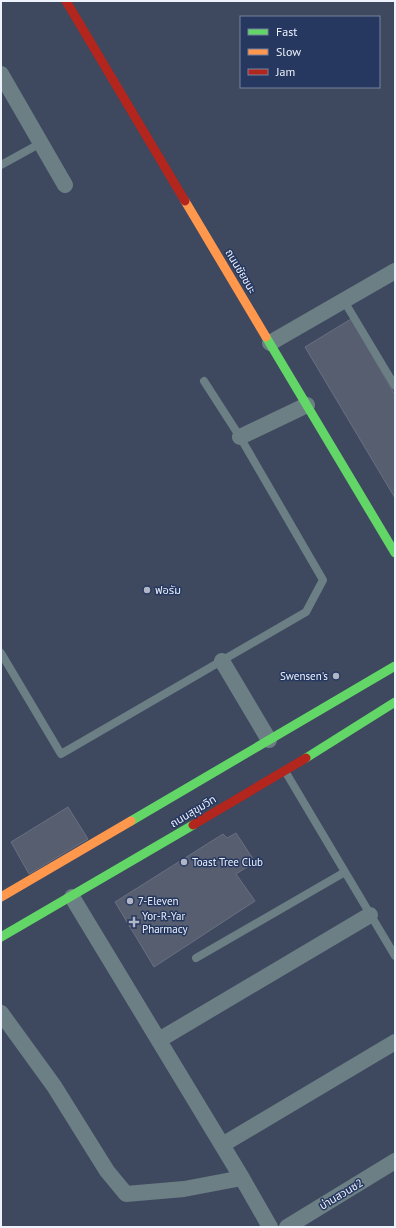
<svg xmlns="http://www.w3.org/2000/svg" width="396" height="1228" viewBox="0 0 396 1228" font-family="'PT Sans','Noto Sans Thai',sans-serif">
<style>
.building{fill:#565e70;stroke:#687082}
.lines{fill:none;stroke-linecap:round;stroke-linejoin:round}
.lane{stroke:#6b7f84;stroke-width:8}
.street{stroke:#6b7f84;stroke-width:16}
.fast{stroke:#63d668;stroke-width:9}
.slow{stroke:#ff974d;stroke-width:9}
.jam{stroke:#b3261e;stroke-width:9}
.poi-dot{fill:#b0b6c5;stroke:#263860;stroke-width:1.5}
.labels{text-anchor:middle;stroke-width:3;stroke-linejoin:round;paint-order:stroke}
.street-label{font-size:11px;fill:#edf2fc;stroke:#263860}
.poi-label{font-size:11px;fill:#edf2fc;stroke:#263860;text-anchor:start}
</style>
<rect width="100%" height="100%" fill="#3e485f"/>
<path class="building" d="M351 319 395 395V498L305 347Z
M68 807 88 839 29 874 11 842Z
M236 833 255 862 236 874 255 901 154 967 115 902 223 834 227 838Z"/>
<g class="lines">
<path class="lane" d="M1 165 41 143
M344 301 395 386
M1 653 61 754 306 612 323 580 240 437 204 381
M285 771 395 956
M196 958 345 872"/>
<path class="street" d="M1 74 65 185
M270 343 395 271
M240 437 307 405
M222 661 269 740
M72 897 242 1178 270 1227
M1 1013 54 1086 107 1171 126 1194 184 1189 242 1178
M159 1040 370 915
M222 1145 395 1042
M287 1227 395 1161"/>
<path class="fast" d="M266 337 395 553
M306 758 395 702
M131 821 395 666
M1 937 193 825"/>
<path class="slow" d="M185 201 266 337
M1 897 131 821"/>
<path class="jam" d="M66 1 185 201
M193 825 306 758"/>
</g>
<g class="poi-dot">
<circle cx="147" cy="590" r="4"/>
<circle cx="336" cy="676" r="4"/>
<circle cx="184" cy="862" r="4"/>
<circle cx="130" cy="901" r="4"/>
<path d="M132 916h4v4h4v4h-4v4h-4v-4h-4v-4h4z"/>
</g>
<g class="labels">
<g class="street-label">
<text transform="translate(241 271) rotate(59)" y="4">ถนนชัยชนะ</text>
<text transform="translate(193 811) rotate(-31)" y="4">ถนนสุขุมวิท</text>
<text transform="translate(341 1194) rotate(-31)" y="4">บ่านสวนซ2</text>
</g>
<g class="poi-label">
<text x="155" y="594">ฟอรัม</text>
<text x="328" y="680" text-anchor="end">Swensen's</text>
<text x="192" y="866">Toast Tree Club</text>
<text x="138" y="905">7-Eleven</text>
<text x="142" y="920">Yor-R-Yar<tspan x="142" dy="13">Pharmacy</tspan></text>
</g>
</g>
<rect width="396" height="1228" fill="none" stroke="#edf2fc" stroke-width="4"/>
<rect x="240" y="16" width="140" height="72" fill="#263860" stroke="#76829e"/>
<rect x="248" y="29" width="20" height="6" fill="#63d668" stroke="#76829e"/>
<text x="276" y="36" font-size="12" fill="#edf2fc">Fast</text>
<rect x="248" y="49" width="20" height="6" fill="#ff974d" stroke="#76829e"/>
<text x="276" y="56" font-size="12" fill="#edf2fc">Slow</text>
<rect x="248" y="69" width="20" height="6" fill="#b3261e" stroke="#76829e"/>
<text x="276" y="76" font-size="12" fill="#edf2fc">Jam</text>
</svg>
